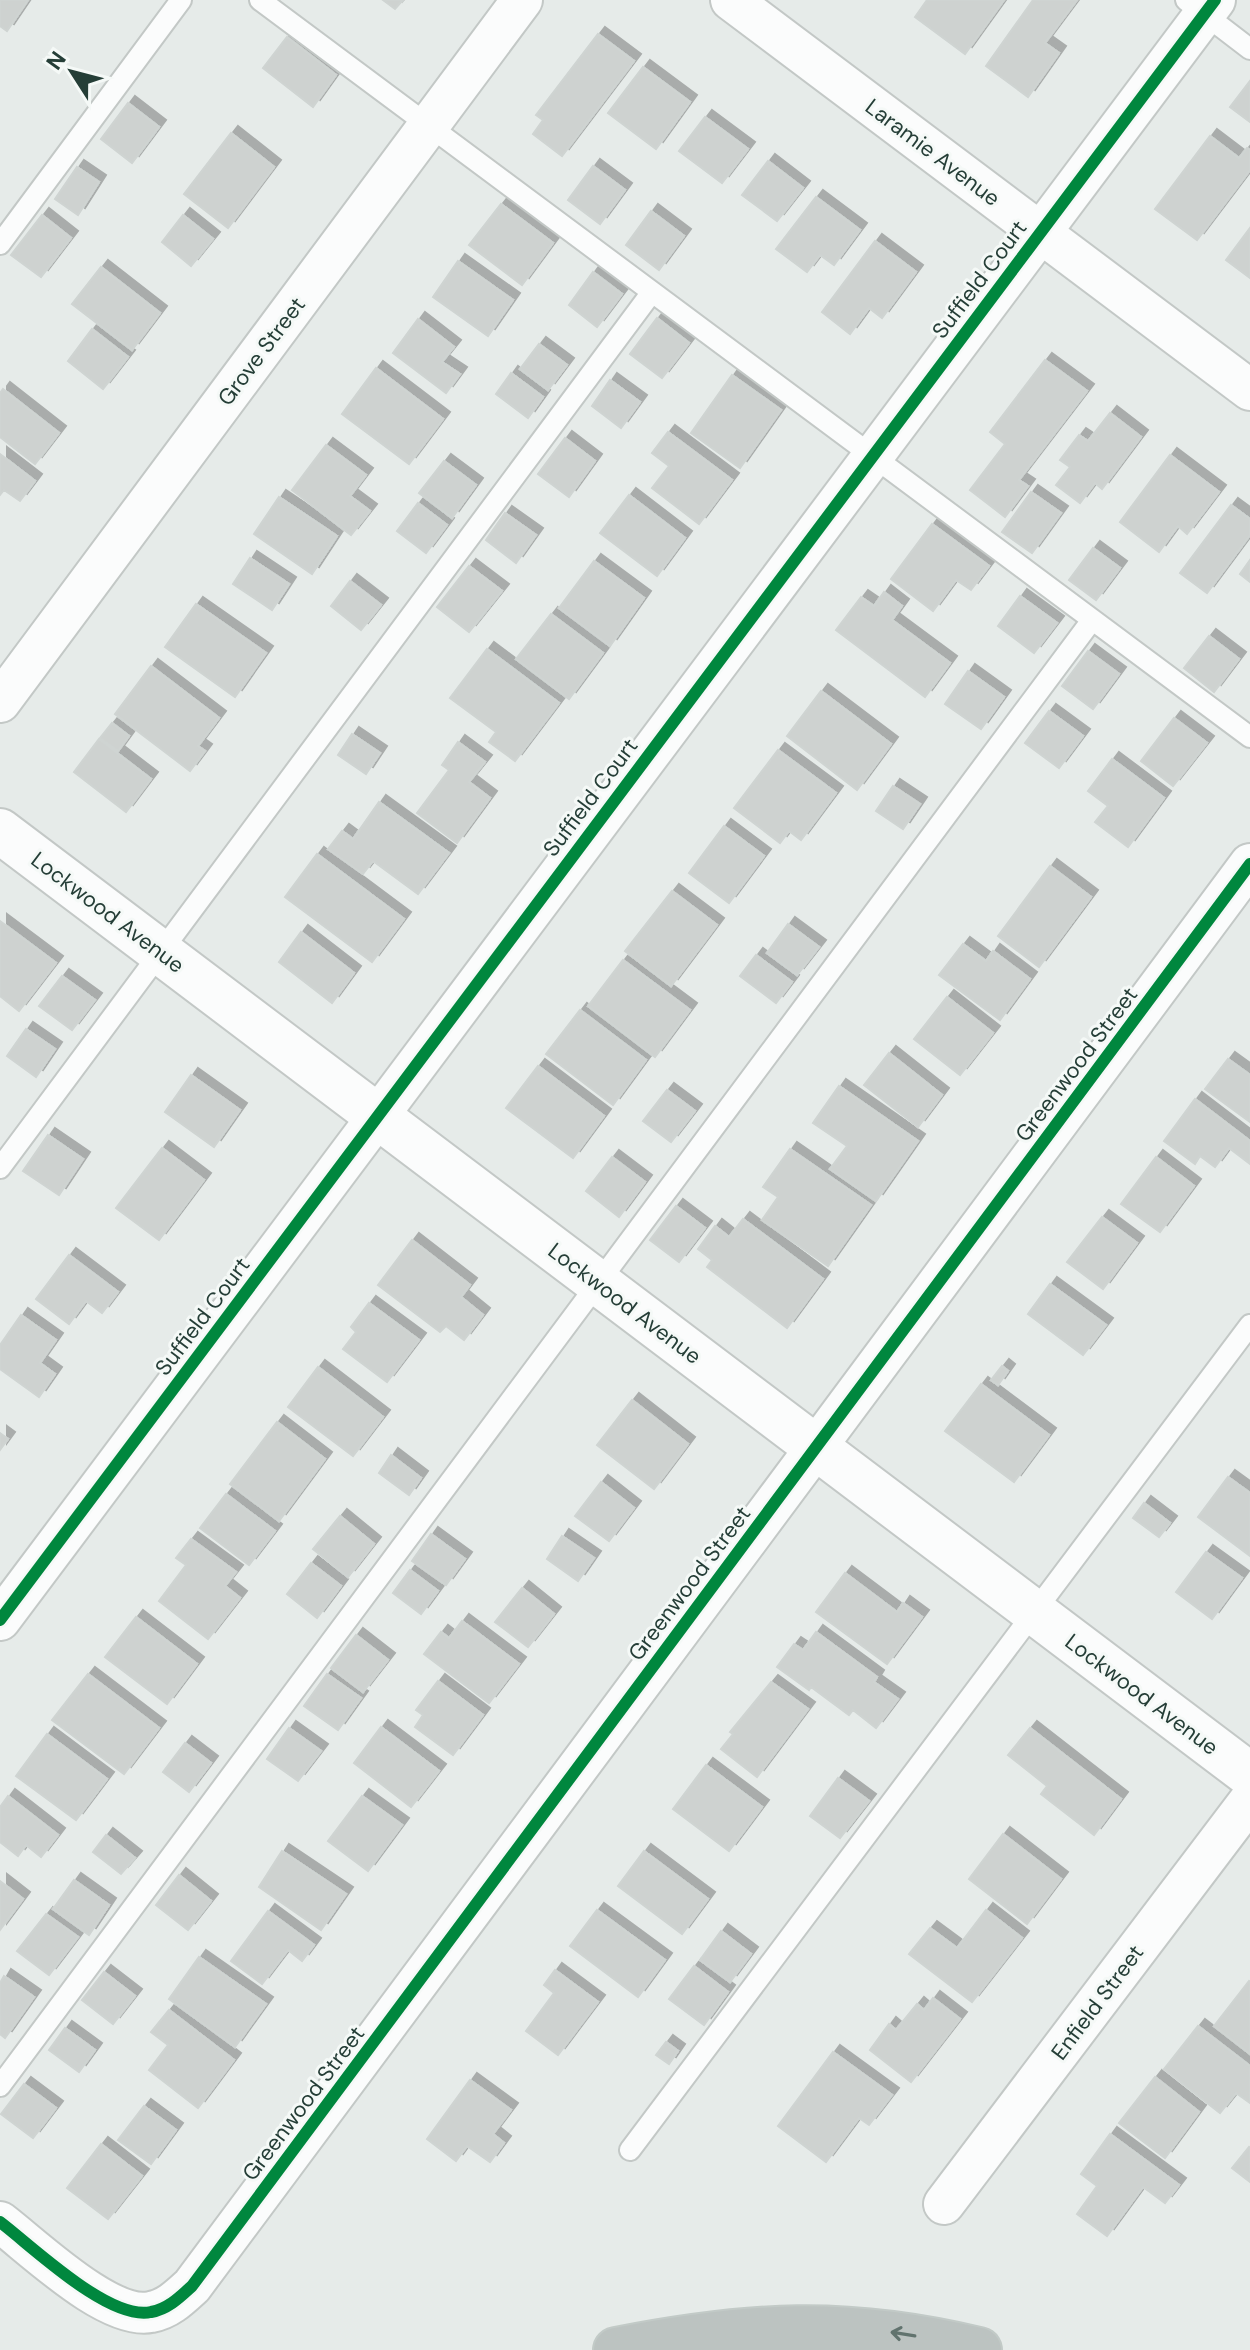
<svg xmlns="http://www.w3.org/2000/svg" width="1250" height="2350" viewBox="0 0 1250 2350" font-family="'DM Sans',sans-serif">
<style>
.building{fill:#ced2d0;stroke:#cfd4d2;stroke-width:2;filter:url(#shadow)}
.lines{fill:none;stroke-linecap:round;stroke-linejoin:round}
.service-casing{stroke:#c3c8c6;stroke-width:24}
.minor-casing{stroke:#c3c8c6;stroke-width:44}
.tertiary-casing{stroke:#c3c8c6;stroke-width:48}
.motorway-casing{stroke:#c2cac7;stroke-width:48}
.service{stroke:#fbfcfc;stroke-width:20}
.minor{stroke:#fbfcfc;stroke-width:40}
.tertiary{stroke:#fbfcfc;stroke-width:44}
.motorway{stroke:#bcc3c1;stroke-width:44}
.cycleway-casing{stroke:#f5f9f7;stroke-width:17}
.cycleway{stroke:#00873e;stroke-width:12}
.oneway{stroke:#61736e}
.labels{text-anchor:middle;stroke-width:6;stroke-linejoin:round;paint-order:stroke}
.street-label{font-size:22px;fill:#253e37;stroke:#f5f9f7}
</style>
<defs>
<filter id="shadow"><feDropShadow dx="7" dy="-7" stdDeviation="0" flood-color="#0004"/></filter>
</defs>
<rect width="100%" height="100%" fill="#e6ebe9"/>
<path class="building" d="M0 0H28L7 31 0 26Z
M383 0H403L395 9Z
M927 0H1004L965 54 915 17Z
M1033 0H1077L1045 43 1059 53 1028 97 986 66Z
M598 34 634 61 562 156 533 134 543 120 536 115Z
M287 37 336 75 313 107 263 68Z
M643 67 690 102 656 149 608 113Z
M1250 81V122L1230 107Z
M128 103 159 127 132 163 101 139Z
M705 117 748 149 722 183 679 151Z
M231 133 274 167 228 228 184 194Z
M1210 136 1239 158 1247 148 1250 150V170L1197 240 1155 209Z
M768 161 803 188 777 221 742 195Z
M593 166 625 190 600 224 568 200Z
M77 167 99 182 78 215 55 199Z
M816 197 860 230 834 265 820 255 807 272 776 249Z
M501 204 553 243 522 285 469 245Z
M651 211 684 236 659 270 626 245Z
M42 215 71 238 41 277 11 255Z
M183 215 213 239 191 266 162 242Z
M1250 228V278L1226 260Z
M875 241 916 272 882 318 869 308 850 334 822 312Z
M458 261 513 300 488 336 433 297Z
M101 267 160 313 132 350 72 304Z
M593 272 622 294 597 327 569 305Z
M657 318 689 343 662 378 630 354Z
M418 319 454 347 442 362 460 374 446 393 393 353Z
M92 329 128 357 103 389 68 361Z
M539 344 567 365 548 390 520 369Z
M1045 360 1087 391 1019 480 1028 486 1005 517 970 490 1005 444 990 432Z
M376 368 443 419 409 464 342 414Z
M511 373 543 397 528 418 496 394Z
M732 375 781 410 740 468 691 433Z
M610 380 640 402 621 428 592 406Z
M3 389 59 433 35 464 0 437V393Z
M1110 413 1141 437 1102 489 1095 483 1080 503 1056 485 1070 467 1060 460 1079 435 1088 441Z
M668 432 732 480 699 524 652 488 669 466 652 453Z
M565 438 595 461 569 497 538 474Z
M326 445 366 475 350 496 370 511 351 535 292 490Z
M0 454 35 481 20 501 4 490 0 495Z
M1170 455 1219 492 1187 534 1178 526 1159 552 1120 522Z
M444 461 476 485 452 518 419 493Z
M1031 492 1061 513 1032 553 1002 532Z
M629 495 685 538 657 576 600 533Z
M279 497 337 536 312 574 254 534Z
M418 503 447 525 426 553 397 531Z
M1231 505 1250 519V535L1207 593 1180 573Z
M505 513 536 535 516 563 486 540Z
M932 524 989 566 971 590 956 580 933 611 891 579Z
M1093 548 1120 568 1096 600 1069 580Z
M250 558 289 584 272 610 233 584Z
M1250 560V582L1240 574Z
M594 561 644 598 610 646 559 608Z
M469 566 502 591 469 632 437 607Z
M350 581 381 605 361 630 331 606Z
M884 592 902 606 892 620 950 663 925 697 836 630 861 597 874 606Z
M1020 596 1057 623 1034 653 998 626Z
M196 604 266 653 235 697 165 647Z
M551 614 603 653 569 699 516 659Z
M1209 636 1239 659 1214 692 1184 668Z
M487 649 559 703 515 761 489 742 496 732 450 698Z
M1088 651 1119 674 1093 709 1062 686Z
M151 666 219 718 198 746 205 751 190 771 115 714Z
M968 671 1004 697 981 729 945 704Z
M821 691 891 744 857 790 787 736Z
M1049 711 1083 736 1059 768 1025 743Z
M1174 718 1207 743 1173 786 1141 761Z
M112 723 129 736 118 751 100 738Z
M352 734 380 753 366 774 338 755Z
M99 739 151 779 126 812 74 772Z
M458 742 485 762 469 782 490 798 457 843 417 813 449 770 442 765Z
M778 750 836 793 801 840 789 831 780 843 734 808Z
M1112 759 1164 798 1128 847 1095 822 1108 806 1088 791Z
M893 786 920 804 903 829 876 811Z
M379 802 449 853 418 894 373 861 363 874 328 849 342 831 353 839Z
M724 826 764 856 729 903 689 873Z
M317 854 404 919 372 962 285 897Z
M1050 866 1091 897 1039 967 998 936Z
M672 891 717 925 671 986 625 951Z
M0 921 56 963 19 1011 0 996Z
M788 924 819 947 797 975 767 953Z
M301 932 354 973 332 1003 279 962Z
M963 944 986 961 993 951 1030 979 1000 1020 939 975Z
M756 955 792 982 776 1003 740 976Z
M623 960 690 1010 655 1057 588 1006Z
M62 976 95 1000 72 1030 39 1006Z
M947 997 993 1033 960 1075 914 1039Z
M580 1010 646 1060 613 1105 546 1054Z
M26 1029 55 1049 36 1077 7 1056Z
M889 1053 942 1095 918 1127 864 1085Z
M1228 1059 1250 1075V1122L1205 1089Z
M538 1066 604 1116 573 1158 506 1108Z
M191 1075 240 1110 214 1147 165 1112Z
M839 1086 918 1141 876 1201 830 1169 847 1146 813 1123Z
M667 1090 695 1111 671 1142 643 1121Z
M1195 1099 1250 1141V1164L1229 1148 1215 1167 1200 1156 1195 1164 1164 1141Z
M48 1135 83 1159 59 1195 23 1171Z
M162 1148 204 1180 159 1240 116 1208Z
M790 1149 871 1205 828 1266 762 1220 778 1197 763 1187Z
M612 1157 645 1182 619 1217 586 1191Z
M1156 1157 1194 1186 1160 1232 1121 1204Z
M676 1206 705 1228 679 1262 650 1240Z
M1102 1217 1137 1243 1103 1289 1067 1262Z
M743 1219 823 1279 787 1328 707 1267 712 1260 698 1249 715 1226 729 1237Z
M412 1240 470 1285 461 1297 483 1315 464 1340 446 1326 440 1332 378 1285Z
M69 1255 118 1292 102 1313 86 1301 69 1324 36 1299Z
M1050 1284 1106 1325 1083 1355 1028 1314Z
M369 1303 419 1340 387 1382 343 1349 356 1332 351 1327Z
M21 1315 56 1340 40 1363 55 1374 39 1397 0 1369V1345Z
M1002 1366 1008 1371 998 1385 991 1380Z
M318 1367 383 1417 353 1456 288 1407Z
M981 1384 1049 1435 1014 1482 945 1431Z
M632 1400 688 1444 654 1489 597 1445Z
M277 1422 325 1459 279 1521 230 1484Z
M0 1433 8 1439 0 1450Z
M391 1455 421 1478 409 1495 379 1473Z
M1228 1477 1250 1493V1556L1198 1517Z
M601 1482 634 1508 609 1541 575 1516Z
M226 1494 275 1531 249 1565 200 1528Z
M1144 1503 1170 1523 1159 1537 1133 1518Z
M340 1516 374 1544 348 1577 313 1549Z
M431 1534 465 1559 446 1585 412 1561Z
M562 1536 594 1558 578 1581 547 1559Z
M191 1539 236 1572 225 1586 240 1598 208 1639 159 1601 186 1565 176 1558Z
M1206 1552 1242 1578 1212 1619 1176 1592Z
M311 1563 341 1586 317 1618 287 1594Z
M410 1570 438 1591 421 1614 393 1593Z
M845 1573 897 1612 903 1603 922 1617 887 1664 816 1612Z
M522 1588 554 1614 528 1647 495 1622Z
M136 1617 197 1664 167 1704 105 1657Z
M462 1621 519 1664 489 1703 424 1654 441 1632 449 1638Z
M816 1632 877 1677 874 1682 898 1699 876 1728 853 1710 849 1715 811 1687 809 1690 777 1667 794 1644 803 1650Z
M356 1635 388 1660 363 1692 331 1668Z
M88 1674 159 1728 124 1774 52 1720Z
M327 1674 361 1698 338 1730 304 1706Z
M438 1681 483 1715 453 1755 415 1727 423 1715 416 1710Z
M771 1682 808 1709 757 1777 721 1749 733 1734 730 1732Z
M381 1727 439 1771 411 1807 354 1763Z
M289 1728 321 1751 298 1781 267 1759Z
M1030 1728 1121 1799 1094 1835 1041 1794 1047 1786 1008 1755Z
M47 1734 107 1779 76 1820 16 1776Z
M185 1743 211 1763 189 1792 163 1772Z
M706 1765 762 1807 729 1851 673 1809Z
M838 1778 869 1801 840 1838 810 1816Z
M8 1796 58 1835 41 1857 26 1845 18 1856 0 1842V1807Z
M362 1796 402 1825 368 1871 328 1841Z
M1003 1834 1061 1879 1027 1924 969 1879Z
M106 1835 135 1858 121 1874 93 1852Z
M282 1851 346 1894 321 1930 259 1887Z
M644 1851 708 1899 682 1934 618 1886Z
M179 1875 211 1901 188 1930 156 1905Z
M74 1880 109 1905 89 1935 53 1909Z
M0 1881 23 1899 0 1930Z
M597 1910 665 1960 638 1997 570 1946Z
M986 1910 1022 1938 972 2002 909 1954 930 1928 957 1948Z
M268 1911 314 1945 302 1961 288 1950 262 1984 231 1961Z
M46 1914 78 1937 49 1975 17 1951Z
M721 1931 751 1954 730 1982 700 1960Z
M199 1957 266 2004 235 2047 169 1999Z
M694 1966 728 1992 704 2025 669 1999Z
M555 1970 598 2002 558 2055 526 2031 554 1993 544 1985Z
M104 1972 135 1996 113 2024 82 2000Z
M4 1976 34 1997 5 2038 0 2034V1983Z
M1249 1981 1250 1982V2054L1214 2026Z
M933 1998 960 2019 911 2082 870 2050 889 2024 896 2030 917 2004 924 2010Z
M169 2010 234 2060 198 2108 149 2070 168 2045 151 2032Z
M1198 2026 1250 2066V2103L1236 2093 1220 2113 1164 2069Z
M65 2028 95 2050 79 2072 49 2050Z
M666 2042 678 2051 669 2064 656 2055Z
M833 2052 892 2095 869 2125 859 2118 826 2162 778 2126Z
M1155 2077 1199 2112 1165 2158 1119 2123Z
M470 2080 511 2110 493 2134 504 2143 490 2162 467 2146 456 2161 427 2139Z
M24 2084 56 2108 33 2138 1 2114Z
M144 2106 176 2130 151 2164 118 2140Z
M1110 2134 1179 2185 1165 2203 1143 2187 1107 2236 1077 2214 1097 2186 1081 2174Z
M101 2144 142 2176 108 2219 67 2188Z
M1249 2147 1250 2148V2182L1232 2168Z"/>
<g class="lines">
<defs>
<path id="service" d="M260 0 1250 737
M1186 0 1250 49
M0 244 181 0
M0 1168 652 292
M0 2086 1092 620
M630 2150 1250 1325"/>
<path id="minor" d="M731 0 1250 390
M0 702 522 0
M0 1620 1215 0
M944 2204 1250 1800
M0 2222C33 2247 109 2321 151 2312 168 2309 180 2297 192 2286L1250 864"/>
<path id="tertiary" d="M0 831 1250 1775"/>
<path id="motorway" d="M616 2350C749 2324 846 2318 979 2350"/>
</defs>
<use href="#service" class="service-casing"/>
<use href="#minor" class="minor-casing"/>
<use href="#tertiary" class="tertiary-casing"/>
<use href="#motorway" class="motorway-casing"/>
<use href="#service" class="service"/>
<use href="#minor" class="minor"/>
<use href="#tertiary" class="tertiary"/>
<use href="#motorway" class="motorway"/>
<defs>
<path id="cycleway" d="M0 1620 1215 0
M0 2222C33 2247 109 2321 151 2312 168 2309 180 2297 192 2286L1250 864"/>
</defs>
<use href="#cycleway" class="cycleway-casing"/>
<use href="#cycleway" class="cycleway"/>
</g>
<defs><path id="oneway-shaft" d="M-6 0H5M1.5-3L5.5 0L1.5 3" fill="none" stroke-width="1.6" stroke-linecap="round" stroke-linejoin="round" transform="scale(2)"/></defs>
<use class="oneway" href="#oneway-shaft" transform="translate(903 2334) rotate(-171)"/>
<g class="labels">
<g class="street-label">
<text transform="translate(933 152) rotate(37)" y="8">Laramie Avenue</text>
<text transform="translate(979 279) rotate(-53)" y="8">Suffield Court</text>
<text transform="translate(261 351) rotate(-53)" y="8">Grove Street</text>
<text transform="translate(590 797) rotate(-53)" y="8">Suffield Court</text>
<text transform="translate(108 912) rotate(37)" y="8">Lockwood Avenue</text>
<text transform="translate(1076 1064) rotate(-53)" y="8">Greenwood Street</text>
<text transform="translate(625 1303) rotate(37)" y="8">Lockwood Avenue</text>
<text transform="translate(202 1316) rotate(-53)" y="8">Suffield Court</text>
<text transform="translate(689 1583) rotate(-53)" y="8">Greenwood Street</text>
<text transform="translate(1142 1694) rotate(37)" y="8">Lockwood Avenue</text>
<text transform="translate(1097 2002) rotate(-53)" y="8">Enfield Street</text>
<text transform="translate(303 2103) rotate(-53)" y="8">Greenwood Street</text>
</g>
</g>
<g transform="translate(72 72) rotate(306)" stroke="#f5f9f7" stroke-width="6" paint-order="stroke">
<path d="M0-6L14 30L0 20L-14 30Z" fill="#253e37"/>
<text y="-12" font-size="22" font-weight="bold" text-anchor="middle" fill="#253e37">N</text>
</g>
</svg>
